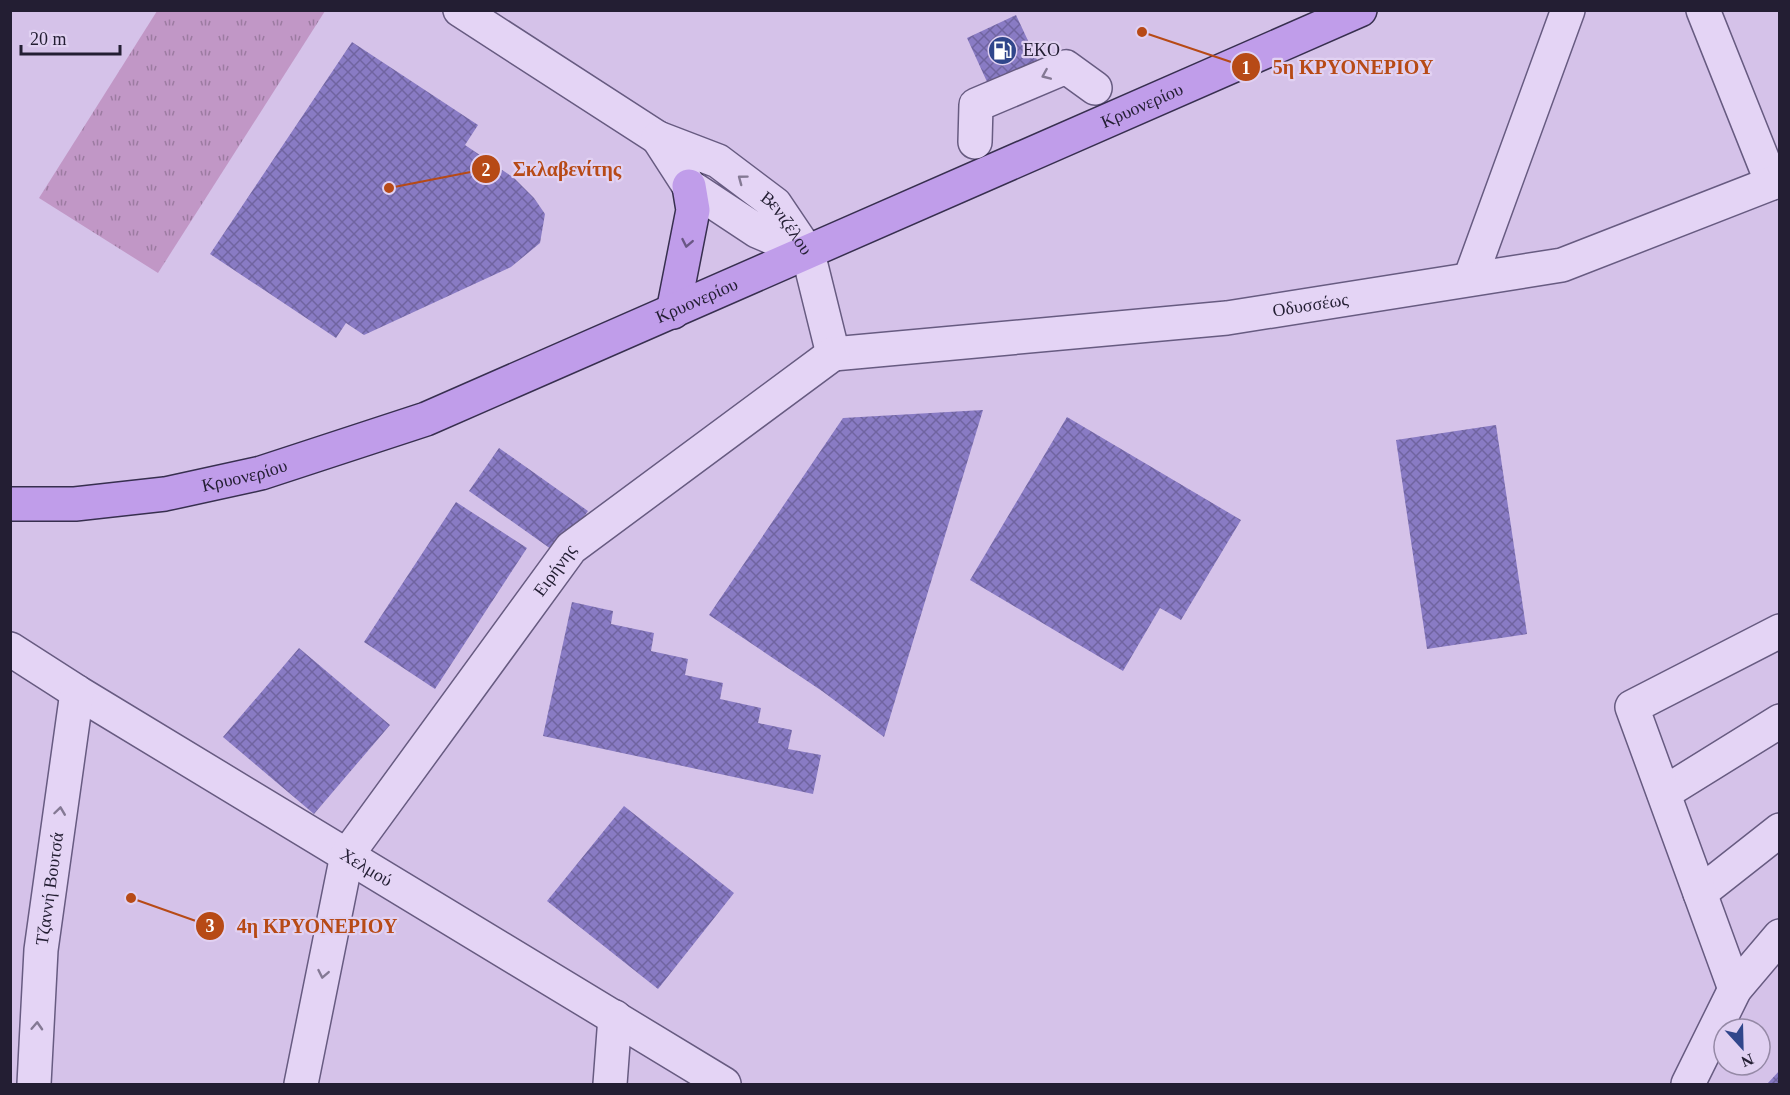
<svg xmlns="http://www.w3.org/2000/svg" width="1790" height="1095" viewBox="0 0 1790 1095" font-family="Georgia,serif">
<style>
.grass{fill:url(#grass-tufts)}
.building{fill:url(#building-cross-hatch)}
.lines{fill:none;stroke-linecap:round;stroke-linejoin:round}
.minor-casing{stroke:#675b81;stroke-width:36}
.major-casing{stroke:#372f4f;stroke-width:36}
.minor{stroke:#e4d4f5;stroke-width:33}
.major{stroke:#c09dea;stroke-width:33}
.oneway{stroke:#847994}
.oneway2{stroke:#6a5785}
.labels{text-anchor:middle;stroke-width:4.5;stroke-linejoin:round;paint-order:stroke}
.poi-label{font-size:18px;fill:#231e33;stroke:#e1d1f2;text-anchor:start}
.street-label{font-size:18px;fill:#231e33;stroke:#e1d1f2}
.leader{fill:none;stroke:#b74a16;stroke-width:2}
.callout-dot{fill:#b74a16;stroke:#e1d1f2;stroke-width:2}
.mark-label{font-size:18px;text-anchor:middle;font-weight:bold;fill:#fff}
.callout-label{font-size:20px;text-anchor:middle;font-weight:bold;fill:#b74a16;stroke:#e1d1f2;stroke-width:4.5;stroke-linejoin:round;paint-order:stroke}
</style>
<defs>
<pattern id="grass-tufts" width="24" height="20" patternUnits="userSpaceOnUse" patternTransform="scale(1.5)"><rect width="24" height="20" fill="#c197c6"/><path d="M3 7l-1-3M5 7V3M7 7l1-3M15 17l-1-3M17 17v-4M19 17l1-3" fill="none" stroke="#9c7ba1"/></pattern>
<pattern id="building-cross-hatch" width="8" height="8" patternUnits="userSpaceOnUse" patternTransform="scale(1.5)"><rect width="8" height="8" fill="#897bc4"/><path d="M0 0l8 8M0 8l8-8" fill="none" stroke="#7064a0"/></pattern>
</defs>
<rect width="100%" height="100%" fill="#d5c2e9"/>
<path class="grass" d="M157 11H325L158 273 39 198Z"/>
<path class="building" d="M1016 15 1038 62 988 84 967 38Z
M352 42 478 125 465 145 514 178 534 198 545 214 540 243 511 267 364 335 346 323 336 338 210 254Z
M983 410 884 737 822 691 709 615 843 418Z
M1067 417 1241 520 1181 620 1160 608 1123 671 970 580Z
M1496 425 1527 634 1427 649 1396 440Z
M499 448 588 511 558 554 469 491Z
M456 502 527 548 435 689 364 642Z
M572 602 613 611 611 624 654 633 651 651 688 659 685 675 723 683 720 699 761 708 758 723 792 730 788 749 821 755 813 794 543 736Z
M299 648 390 725 314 814 223 737Z
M624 806 734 893 658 989 547 901Z
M1780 1070V1084H1767Z"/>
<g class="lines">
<defs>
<g id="minor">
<path d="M460 10 658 138"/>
<path d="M1703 10 1772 183"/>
<path d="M975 142 976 105 1066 67 1095 88"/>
<path id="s1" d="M808 253 757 231 689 186 658 138 718 161 775 204 808 253 833 354"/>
<path d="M1470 279 1568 10"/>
<path id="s2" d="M833 354 1227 318 1562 265 1780 180"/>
<path id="s3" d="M10 649 77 692 724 1084"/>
<path d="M1664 793 1780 721"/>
<path d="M1700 893 1780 830"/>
<path d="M1735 989 1632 707 1780 631"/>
<path id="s4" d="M34 1084 41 950 77 692"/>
<path id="s5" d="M301 1084 347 855 571 548 833 354"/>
<path d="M610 1084 615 1017"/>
<path d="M1688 1084 1735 989 1780 936"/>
</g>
<g id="major">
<path d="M673 312 693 210 689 186"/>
<path id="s6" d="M10 504H75L165 494 261 473 426 419 1360 10"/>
</g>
</defs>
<use href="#minor" class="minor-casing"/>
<use href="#major" class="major-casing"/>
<use href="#minor" class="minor"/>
<use href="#major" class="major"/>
</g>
<defs><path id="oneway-chevron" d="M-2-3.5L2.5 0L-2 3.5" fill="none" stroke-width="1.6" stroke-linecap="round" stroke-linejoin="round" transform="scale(1.5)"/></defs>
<g class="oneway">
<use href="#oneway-chevron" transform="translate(1046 75) rotate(157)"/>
<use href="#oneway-chevron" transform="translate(742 179) rotate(-143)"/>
<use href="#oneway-chevron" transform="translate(60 811) rotate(-82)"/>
<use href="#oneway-chevron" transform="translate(323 974) rotate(101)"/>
<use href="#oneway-chevron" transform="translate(37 1026) rotate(-87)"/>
</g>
<use class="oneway2" href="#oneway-chevron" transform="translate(687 243) rotate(101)"/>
<defs>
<symbol id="fuel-disc" viewBox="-11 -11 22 22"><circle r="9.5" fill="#30468b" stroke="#e1d1f2"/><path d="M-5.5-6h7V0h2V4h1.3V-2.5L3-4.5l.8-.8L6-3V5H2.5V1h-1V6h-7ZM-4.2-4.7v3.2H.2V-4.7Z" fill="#fff"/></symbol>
</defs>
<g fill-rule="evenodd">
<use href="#fuel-disc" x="986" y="34" width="33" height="33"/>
</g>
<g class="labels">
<g class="poi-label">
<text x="1023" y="56">EKO</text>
</g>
<g class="street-label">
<text dy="6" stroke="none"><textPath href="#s6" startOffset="1209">Κρυονερίου</textPath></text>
<text dy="6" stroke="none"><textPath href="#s1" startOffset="352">Βενιζέλου</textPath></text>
<text dy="6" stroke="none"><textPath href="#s6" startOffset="723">Κρυονερίου</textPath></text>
<text dy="6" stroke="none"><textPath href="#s2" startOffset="480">Οδυσσέως</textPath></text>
<text dy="6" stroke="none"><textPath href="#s6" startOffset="237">Κρυονερίου</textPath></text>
<text dy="6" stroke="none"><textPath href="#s5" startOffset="586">Ειρήνης</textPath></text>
<text dy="6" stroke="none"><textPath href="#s3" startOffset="418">Χελμού</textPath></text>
<text dy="6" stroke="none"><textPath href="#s4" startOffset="196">Τζαννή Βουτσά</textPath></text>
</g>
</g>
<path class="leader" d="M1142 32L1246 67M389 188L486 169M131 898L210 926"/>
<g class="callout-dot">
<circle cx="1142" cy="32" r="6"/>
<circle cx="389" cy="188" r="6"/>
<circle cx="131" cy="898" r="6"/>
<circle cx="1246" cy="67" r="15"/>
<circle cx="486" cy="169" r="15"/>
<circle cx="210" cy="926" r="15"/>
</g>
<g class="mark-label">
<text x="1246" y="74">1</text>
<text x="486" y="176">2</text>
<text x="210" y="932">3</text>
</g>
<g class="callout-label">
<text x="1353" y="74">5η ΚΡΥΟΝΕΡΙΟΥ</text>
<text x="567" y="176">Σκλαβενίτης</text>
<text x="317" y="933">4η ΚΡΥΟΝΕΡΙΟΥ</text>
</g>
<rect width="1790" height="1095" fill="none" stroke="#231e33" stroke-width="24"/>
<g transform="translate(1742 1047) rotate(158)"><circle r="28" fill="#e1d1f2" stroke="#9589a6" stroke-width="1.5"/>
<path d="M0-4.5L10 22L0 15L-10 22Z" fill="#30468b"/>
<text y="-9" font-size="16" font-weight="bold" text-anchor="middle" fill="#231e33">N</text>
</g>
<path d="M21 45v9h99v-9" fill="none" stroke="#231e33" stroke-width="3"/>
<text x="30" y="45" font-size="18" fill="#231e33" stroke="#e1d1f2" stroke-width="4.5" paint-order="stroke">20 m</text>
</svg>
